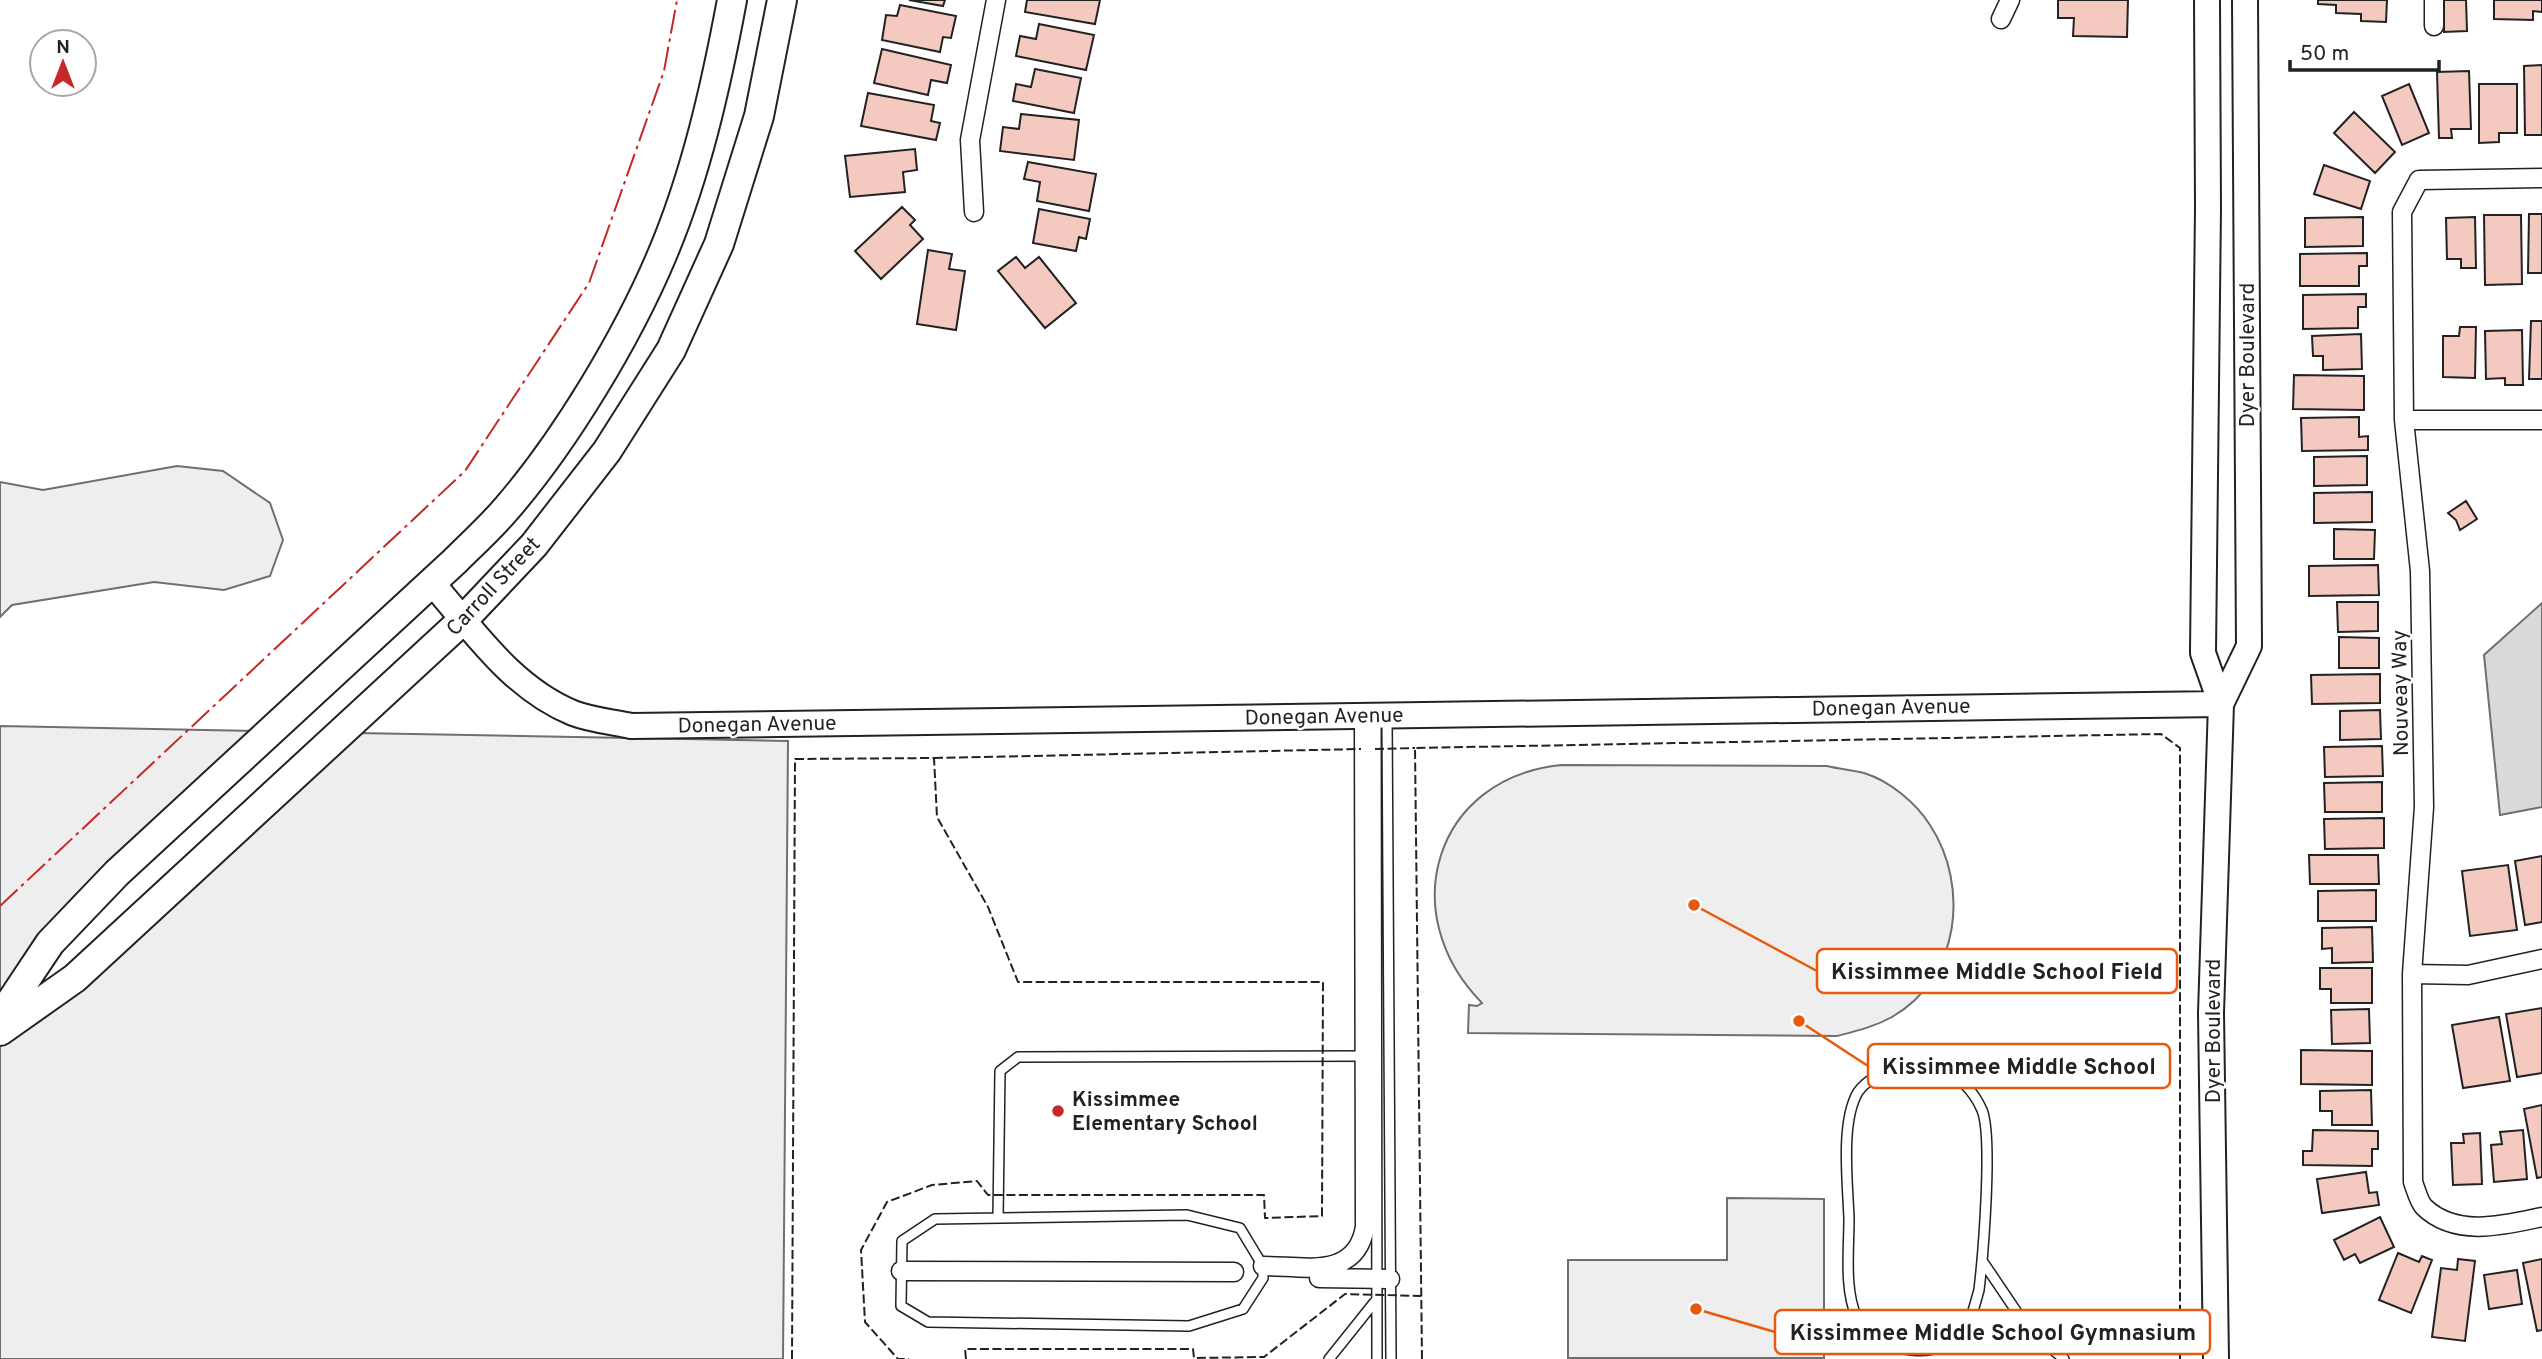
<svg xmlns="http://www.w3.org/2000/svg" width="2542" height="1359" viewBox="0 0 2542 1359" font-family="Overpass,sans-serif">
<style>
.green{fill:#eee;stroke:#6f6f6f;stroke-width:2}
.water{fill:#d9d9d9;stroke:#6f6f6f;stroke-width:2}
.building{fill:#f3c9c0;stroke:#222;stroke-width:2}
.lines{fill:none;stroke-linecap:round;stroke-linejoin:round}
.lane-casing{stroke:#222;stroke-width:12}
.street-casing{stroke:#222;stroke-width:21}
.secondary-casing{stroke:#222;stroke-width:28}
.primary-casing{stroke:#222;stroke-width:32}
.lane{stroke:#fff;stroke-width:9}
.street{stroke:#fff;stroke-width:18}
.secondary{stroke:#fff;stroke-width:24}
.primary{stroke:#fff;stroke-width:28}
.fence{stroke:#222;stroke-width:2;stroke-dasharray:9 3.5;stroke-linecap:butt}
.power{stroke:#c62828;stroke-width:2;stroke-dasharray:24 5 3.5 5;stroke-linecap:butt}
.poi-dot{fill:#c62828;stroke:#fff;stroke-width:2.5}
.labels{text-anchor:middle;stroke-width:5;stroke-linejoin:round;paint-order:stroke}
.street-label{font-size:21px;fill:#222;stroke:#fff}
.poi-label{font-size:21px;font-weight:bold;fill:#222;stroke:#fff;text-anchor:start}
.leader{fill:none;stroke:#e8590c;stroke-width:2.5}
.callout-dot{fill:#e8590c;stroke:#fff;stroke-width:2.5}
.callout{fill:#fff;stroke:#e8590c;stroke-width:2.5}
.callout-label{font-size:23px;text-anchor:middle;font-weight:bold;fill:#222}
</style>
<rect width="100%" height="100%" fill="#fff"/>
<path class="green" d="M177 466 223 471 270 503 283 540 270 576 224 590 154 582 12 605 0 617V482L43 490Z
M0 726 256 731 0 999Z
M357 733 788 741 783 1359H0V1045Z
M1561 765 1827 766C1839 769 1852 770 1864 773 1890 781 1916 803 1930 825 1970 886 1960 978 1892 1017 1874 1027 1856 1031 1837 1036L1468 1033 1469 1005 1477 1006 1482 1003C1394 914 1434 778 1561 765Z
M1727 1198 1824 1199V1358H1568V1260H1727Z"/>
<path class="water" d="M2542 603V807L2500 815 2484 655Z"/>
<path class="building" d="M909 0H945L943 6Z
M1027 0H1100L1095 24 1025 12Z
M2058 0H2128L2127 37 2073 36 2074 18H2058Z
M2318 0H2387L2386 22 2361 21V14L2336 13V5L2318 4Z
M2444 0H2466L2467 31 2444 32Z
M2494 0H2542V12L2533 11V20L2494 19Z
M900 5 956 16 951 38 943 37 940 52 882 40 886 15 897 16Z
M1039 24 1094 35 1086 70 1016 56 1020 36 1036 39Z
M882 49 951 65 947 83 931 80 928 95 874 83Z
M2542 65V135H2525L2524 66Z
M1035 69 1081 78 1074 113 1013 101 1016 84 1031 87Z
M2469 71 2471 129H2451L2452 138H2439L2437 72Z
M2409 84 2429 133 2402 145 2382 96Z
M2479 84H2517V133H2499V142L2479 143Z
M868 93 934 105 931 121 940 123 936 140 861 126Z
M2354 112 2395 152 2375 173 2334 133Z
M1021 114 1079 120 1074 160 1000 151 1003 127 1019 129Z
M915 149 917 170 903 172 905 192 850 197 845 156Z
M1028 162 1096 174 1089 211 1037 201 1040 182 1024 179Z
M2324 165 2370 181 2361 209 2314 194Z
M902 207 915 220 910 225 923 239 881 279 855 251Z
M1039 209 1090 219 1086 239 1079 237 1076 251 1033 243Z
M2529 214H2542V273H2528Z
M2484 215H2521L2522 284 2485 285Z
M2363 217V246L2305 247V218Z
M2475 217 2476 268H2461V259H2447L2446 218Z
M928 250 952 254 949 269 965 271 956 330 917 324Z
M2367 253V266H2359V286H2300V254Z
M1016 257 1025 268 1039 257 1076 303 1045 328 998 271Z
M2366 294V307H2358V328L2303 329V295Z
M2531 321H2542V379H2529Z
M2460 327H2476L2475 378 2443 377V336H2459Z
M2522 330 2523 385H2505V378L2486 379 2485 331Z
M2361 334 2362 369 2323 370V356H2313L2312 336Z
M2294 375 2364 376V410L2293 409Z
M2359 417V437L2368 436V450L2302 451 2301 418Z
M2367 456V485L2314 486V457Z
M2372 492V522L2314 523V493Z
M2466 501 2477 519 2460 530 2456 520 2448 513Z
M2334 529 2375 530 2374 559H2334Z
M2378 565 2379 595 2309 596V566Z
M2337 602H2378V631L2338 632Z
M2339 637 2379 638V668H2339Z
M2380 674V703L2312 704 2311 675Z
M2380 710 2381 739 2340 740V711Z
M2382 746 2383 776 2325 777 2324 747Z
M2382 782V812H2325L2324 783Z
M2384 818V848L2325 849 2324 819Z
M2309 855H2378L2379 884H2310Z
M2542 856V922L2525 925 2515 861Z
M2508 865 2517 930 2470 936 2462 871Z
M2376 890V921H2318V891Z
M2372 927 2373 962 2332 963V948L2322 949V928Z
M2320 968H2372V1003H2331V989H2320Z
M2542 1008V1073L2517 1077 2506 1014Z
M2369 1009 2370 1043 2332 1044 2331 1010Z
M2499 1017 2510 1081 2463 1088 2452 1025Z
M2301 1050 2372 1051V1085L2301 1084Z
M2371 1090 2372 1125H2332V1111H2320V1091Z
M2542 1105V1177L2537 1178 2524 1109Z
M2313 1130 2378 1131V1149H2372V1166L2303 1165V1151H2312Z
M2523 1130 2527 1179 2494 1182 2491 1145 2502 1144 2500 1132Z
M2480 1133 2482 1184 2453 1185 2451 1143H2464L2463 1134Z
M2366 1172 2369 1193 2377 1192 2379 1205 2322 1213 2317 1179Z
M2380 1217 2394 1247 2360 1263 2355 1254 2344 1260 2334 1240Z
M2398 1253 2419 1262 2422 1256 2432 1260 2411 1313 2379 1300Z
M2458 1259 2475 1261 2465 1341 2432 1337 2441 1268 2457 1270Z
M2542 1259V1330L2537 1331 2523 1263Z
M2517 1270 2522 1304 2489 1309 2484 1275Z"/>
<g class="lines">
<defs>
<path id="lane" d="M1376 717 1377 1359
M1387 717 1391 1359
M1187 1215 1240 1228 1263 1266V1278L1243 1309 1189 1326 928 1322 901 1306 902 1241 935 1219Z
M998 1218 1000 1071 1018 1057 1366 1056
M1857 1318C1844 1290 1849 1250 1849 1219 1848 1185 1840 1122 1858 1092 1863 1084 1874 1077 1882 1072 1921 1049 1965 1071 1982 1110 1993 1137 1983 1256 1979 1290 1975 1304 1971 1323 1961 1335 1936 1359 1892 1353 1868 1331
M2029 1330 2064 1359
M1960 1336 2029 1330 1983 1262
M1329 1359 1377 1299"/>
<path id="street" d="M2434 0V26
M2001 19 2010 0
M2542 178 2419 180 2402 212 2404 420 2420 571 2424 807 2412 974 2413 1182C2416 1190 2419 1202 2424 1207 2456 1238 2505 1225 2542 1217
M974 212 970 140 996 0
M2404 420H2542
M2412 974 2468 975 2542 959
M1263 1266C1304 1266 1356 1280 1365 1227L1364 715
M901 1271 1234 1272
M1319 1278 1390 1279"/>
<path id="secondary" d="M2207 0 2208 208 2203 653 2221 704 2211 1013 2216 1359
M432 583C474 631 512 688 573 713 591 720 613 722 631 726L2221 704
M2221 704 2249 646 2245 0"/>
<path id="primary" d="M0 1018 50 943 117 873 455 561C472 544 491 527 507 508 565 441 627 338 662 255 696 175 716 86 732 0
M0 1031 75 978 464 619 534 545 607 451 671 350 719 244 759 116 782 0"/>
</defs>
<use href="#lane" class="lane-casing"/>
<use href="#street" class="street-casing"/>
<use href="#secondary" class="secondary-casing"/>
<use href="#primary" class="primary-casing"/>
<use href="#lane" class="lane"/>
<use href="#street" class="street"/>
<use href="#secondary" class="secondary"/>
<use href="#primary" class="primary"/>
<path class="fence" d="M1375 749 1415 748
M934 758 1361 749
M792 1359 795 759 934 758 937 817 988 907 1018 982H1323L1322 1216 1265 1218 1264 1195H988L977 1181 932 1185 887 1202 861 1250 865 1322 898 1359H909
M966 1359 965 1349H1193L1194 1358 1264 1357 1345 1294 1421 1296
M1422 1359 1415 748 2161 734 2180 748V1359"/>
<path class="power" d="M0 906 465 471 589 283 664 71 677 0"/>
</g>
<circle class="poi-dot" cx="1058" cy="1111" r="7"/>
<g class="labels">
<g class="street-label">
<text transform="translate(2247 355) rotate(-90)" y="7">Dyer Boulevard</text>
<text transform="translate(493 586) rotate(-47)" y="7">Carroll Street</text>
<text transform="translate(2400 693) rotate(-91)" y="7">Nouveay Way</text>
<text transform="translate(1891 707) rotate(-1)" y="7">Donegan Avenue</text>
<text transform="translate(1324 716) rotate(-1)" y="7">Donegan Avenue</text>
<text transform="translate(757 724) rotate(-1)" y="7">Donegan Avenue</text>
<text transform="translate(2213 1031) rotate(-90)" y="7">Dyer Boulevard</text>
</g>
<g class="poi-label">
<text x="1072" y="1106">Kissimmee<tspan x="1072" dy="24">Elementary School</tspan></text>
</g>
</g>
<path class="leader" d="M1694 905L1817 971M1799 1021L1868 1066M1696 1309L1775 1332"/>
<g class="callout-dot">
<circle cx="1694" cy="905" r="7"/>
<circle cx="1799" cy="1021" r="7"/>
<circle cx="1696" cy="1309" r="7"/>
</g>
<g class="callout">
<rect x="1817" y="949" width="360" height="44" rx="7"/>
<rect x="1868" y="1044" width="302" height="44" rx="7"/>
<rect x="1775" y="1310" width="435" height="44" rx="7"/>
</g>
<g class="callout-label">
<text x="1997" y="979">Kissimmee Middle School Field</text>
<text x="2019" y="1074">Kissimmee Middle School</text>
<text x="1993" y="1340">Kissimmee Middle School Gymnasium</text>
</g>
<g transform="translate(63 63)"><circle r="33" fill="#ffffff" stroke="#a7a7a7" stroke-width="2"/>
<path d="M0-5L12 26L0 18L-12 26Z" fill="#c62828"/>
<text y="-10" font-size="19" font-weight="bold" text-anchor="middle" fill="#222222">N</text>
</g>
<path d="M2290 60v10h149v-10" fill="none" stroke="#222222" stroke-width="3.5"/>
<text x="2300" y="60" font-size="21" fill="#222222" stroke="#ffffff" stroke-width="5" paint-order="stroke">50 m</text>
</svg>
